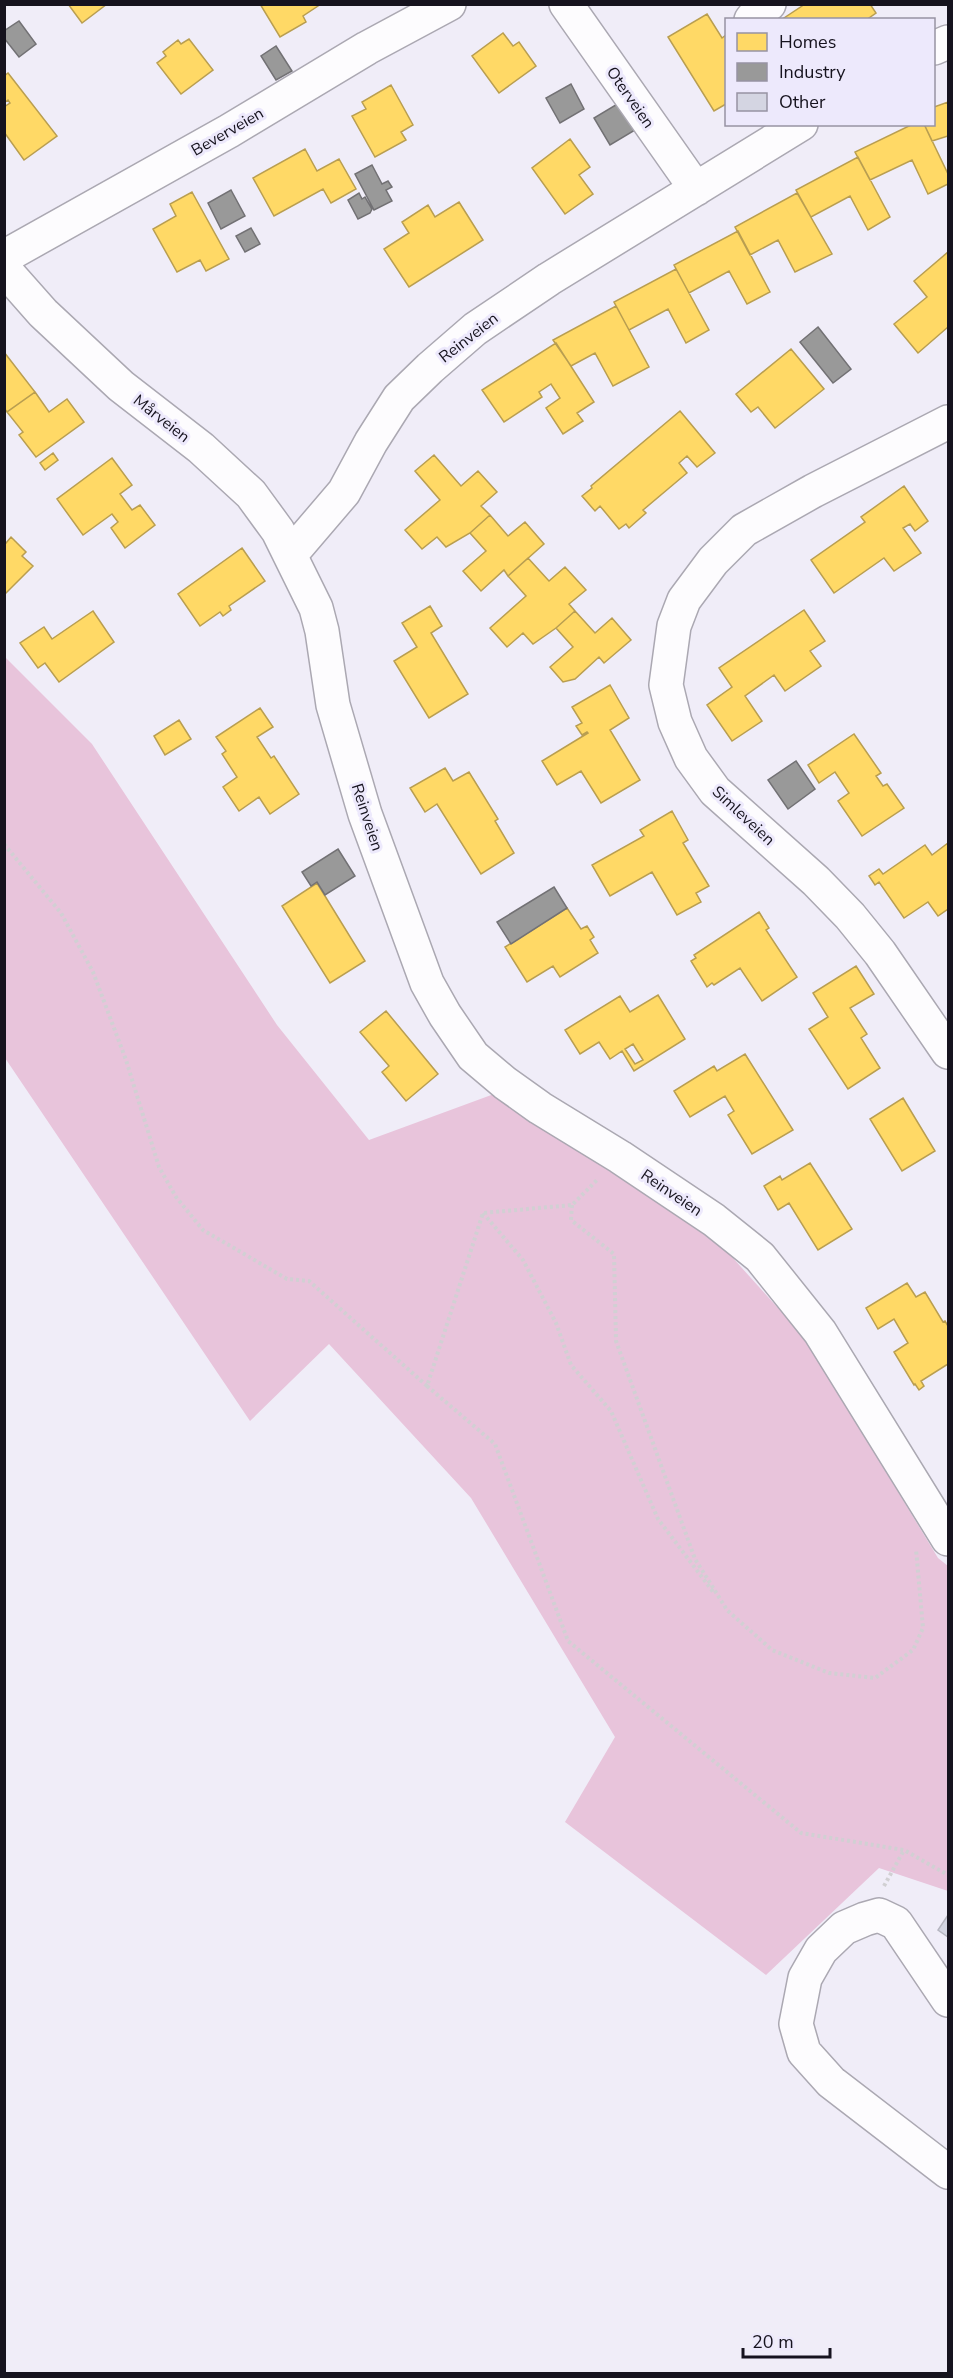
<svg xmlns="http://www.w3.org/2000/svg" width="953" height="2378" viewBox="0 0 953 2378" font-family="'Nunito Sans',sans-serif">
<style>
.forest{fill:#e8c4db}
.homes{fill:#ffd966;stroke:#b99e50;stroke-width:1.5;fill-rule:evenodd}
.industry{fill:#999;stroke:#727174;stroke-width:1.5}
.building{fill:#d4d5e2;stroke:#b6b6c0;stroke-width:1.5}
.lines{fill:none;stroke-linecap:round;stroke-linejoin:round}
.minor-casing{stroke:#aba8b2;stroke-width:36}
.path{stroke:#d1d0d3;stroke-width:4;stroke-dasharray:3 3;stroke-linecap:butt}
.minor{stroke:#fdfcfe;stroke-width:33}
.labels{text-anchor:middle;stroke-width:6;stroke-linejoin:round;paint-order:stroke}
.street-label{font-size:16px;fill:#16131e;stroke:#ede9fc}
</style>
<rect width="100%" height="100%" fill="#f0edf8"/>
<path class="forest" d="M4 656 92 744 277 1025 369 1140 494 1094 723 1247 805 1338 938 1558 948 1566V1891L879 1868 766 1975 565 1822 615 1737 471 1498 329 1344 250 1421 5 1058Z"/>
<path class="homes" d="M68 4H107L82 23Z
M260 4H321L303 16 306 22 280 37Z
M801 4H870L876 13 866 20H781L802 6Z
M707 14 722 38 726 35V104L714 111 668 37Z
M503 33 513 46 519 42 536 66 499 93 472 56Z
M189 39 213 70 181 94 157 63 166 56 163 52 178 40 181 44Z
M8 73 57 136 24 160 4 132V107L10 103 8 100 4 103V76Z
M391 85 413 125 401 132 406 140 375 157 352 116 366 109 362 102Z
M948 102V136L932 141 924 124H934V107Z
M913 124H924L948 174V184L928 194 912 160 870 180 855 152Z
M570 139 590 167 579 175 593 194 565 214 532 168Z
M305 149 317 171 339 159 356 189 331 203 323 189 274 216 253 178Z
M858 157 890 217 868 230 850 196 811 217 796 190Z
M192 192 229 259 206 271 200 260 177 272 153 229 176 216 170 204Z
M797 193 832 254 795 272 778 240 750 255 735 227Z
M459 202 483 240 409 287 384 249 409 233 402 222 428 205 435 217Z
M738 231 770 292 747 304 729 271 689 293 674 265Z
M948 252V327L918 353 894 324 927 297 914 281Z
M676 269 709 330 686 343 668 309 629 330 614 302Z
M616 306 649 367 613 386 595 353 571 366 553 340Z
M556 343 594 402 577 413 583 421 563 434 546 408 560 398 551 384 539 392 542 397 504 422 482 390Z
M791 349 824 389 775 428 758 407 751 412 736 394Z
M4 352 35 392 7 412 4 408Z
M35 392 49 412 67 399 84 422 36 457 19 435 23 432 7 412Z
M680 411 715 453 697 467 687 456 679 463 687 473 643 510 646 513 629 528 626 524 619 529 600 506 595 511 582 496 592 488 591 486Z
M53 453 58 460 45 470 40 463Z
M434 455 461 486 478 471 497 492 481 506 490 515 470 533 446 547 437 537 422 549 405 530 440 500 415 471Z
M112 458 132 485 120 494 132 510 140 505 155 525 125 548 111 528 118 522 112 514 83 535 57 499Z
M904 486 928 521 915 531 910 524 903 528 921 553 894 571 884 558 834 593 811 560 865 522 861 517Z
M490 515 508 536 525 522 544 544 508 576 504 570 481 591 463 571 486 551 470 533Z
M11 537 26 552 22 556 33 566 4 595V542L6 543Z
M242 548 265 581 229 606 231 610 223 616 220 612 200 626 178 594Z
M528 558 549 581 565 567 586 590 569 604 575 611 556 628 533 644 523 633 507 647 490 628 526 596 508 576Z
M430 606 442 626 431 633 468 694 429 718 394 661 417 647 402 623Z
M804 610 825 641 810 651 821 666 785 691 774 675 745 696 762 721 732 741 707 705 732 687 719 668Z
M93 611 114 642 59 682 45 663 38 668 20 643 44 627 52 639Z
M575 611 595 633 612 618 631 640 604 663 599 657 575 679 563 682 550 667 573 647 556 628Z
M610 685 629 718 610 730 640 780 601 803 581 771 557 785 542 761 588 733 587 732 582 735 576 726 582 723 572 707Z
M260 708 273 727 257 737 271 758 274 756 299 794 270 814 259 797 239 811 223 787 237 777 222 754 226 751 216 737Z
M179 720 191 739 165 755 154 736Z
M854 734 881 773 876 776 883 786 887 784 904 808 862 836 838 801 849 793 835 772 819 783 808 765Z
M445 768 453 781 469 772 498 819 495 821 514 853 481 874 437 804 425 812 410 788Z
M672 811 688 840 683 843 709 886 696 893 701 902 677 915 652 872 610 896 592 865 644 836 640 830Z
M948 843V909L938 916 928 902 904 918 879 882 875 885 869 876 879 869 883 874 925 845 932 855Z
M317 883 365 961 330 983 282 906Z
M567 908 581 929 587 926 594 937 590 940 598 953 560 977 553 966 527 982 505 947Z
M759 912 769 928 766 930 797 977 762 1001 740 968 714 985 712 983 707 987 691 961 696 958 694 955Z
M856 966 874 994 850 1008 867 1034 861 1038 880 1068 848 1089 809 1029 828 1017 813 993Z
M658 995 685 1039 634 1071 622 1051 610 1059 599 1042 580 1054 565 1030 620 996 630 1012ZM633 1044 643 1060 635 1064 625 1049Z
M386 1011 438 1074 406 1101 382 1072 389 1066 360 1032Z
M745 1054 793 1130 752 1154 728 1115 734 1111 725 1096 690 1117 674 1091 714 1066 717 1071Z
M903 1098 935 1151 902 1171 870 1119Z
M810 1163 852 1229 818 1250 789 1203 778 1210 764 1186 780 1176 782 1180Z
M907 1283 916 1297 925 1292 943 1322 945 1321 948 1326V1364L921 1381 924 1386 919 1390 915 1384 914 1385 894 1352 908 1343 894 1319 878 1329 866 1308Z"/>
<path class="industry" d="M19 21 36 44 19 57 4 38V31Z
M276 46 292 71 276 80 261 56Z
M571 84 584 109 560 123 546 98Z
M619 103 635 130 610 145 594 118Z
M372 165 382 184 388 181 392 187 386 190 392 201 374 210 355 174Z
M231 190 245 216 221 229 208 203Z
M359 193 362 199 365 197 372 209 370 213 358 219 348 200Z
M251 228 260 244 245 252 236 236Z
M818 327 851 369 833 383 800 342Z
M796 761 815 789 788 809 768 780Z
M338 849 355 876 325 895 317 882 311 886 302 872Z
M554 887 567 908 511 944 497 922Z"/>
<path class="building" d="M948 1915V1937L938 1930Z"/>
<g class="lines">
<defs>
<path id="minor" d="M566 4 696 189
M751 20 758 11 769 4
M934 48 948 42
M4 257 229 131 367 48 449 4
M4 269 43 313 121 386 201 448 251 494 278 531 316 608 322 631 333 705 365 814 427 983 445 1015 473 1056 505 1083 540 1108 620 1157 714 1220 760 1257 820 1332 948 1539
M948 422 813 491 744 530 713 561 684 600 674 626 666 685 675 722 691 758 715 791 816 881 850 916 880 953 948 1052
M291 554 344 492 371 442 399 398 430 368 475 329 549 279 801 124
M948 2000 896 1923 879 1915 865 1919 844 1928 821 1950 805 1978 796 2024 804 2052 831 2082 948 2172"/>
</defs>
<use href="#minor" class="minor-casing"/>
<path class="path" d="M4 844 61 913 93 972 126 1060 159 1167 176 1197 203 1230 287 1279 309 1281 427 1386 483 1213 572 1205 598 1179
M572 1205 571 1220 614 1254 616 1341 695 1559 727 1610 772 1650 829 1673 875 1678 913 1650 923 1628 916 1549
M483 1213 523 1260 556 1323 571 1365 611 1411 658 1519 714 1593
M427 1386 495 1444 568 1641 801 1833 904 1850 948 1875
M884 1886 904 1850"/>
<use href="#minor" class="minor"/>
</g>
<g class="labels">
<g class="street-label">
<text transform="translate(631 97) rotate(55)" y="6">Oterveien</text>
<text transform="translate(227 131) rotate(-30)" y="6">Beverveien</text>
<text transform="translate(468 337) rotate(-38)" y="6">Reinveien</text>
<text transform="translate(162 418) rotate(38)" y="6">Mårveien</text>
<text transform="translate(744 815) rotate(43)" y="6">Simleveien</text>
<text transform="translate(368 817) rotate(72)" y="6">Reinveien</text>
<text transform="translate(672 1192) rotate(34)" y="6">Reinveien</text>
</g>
</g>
<rect width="953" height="2378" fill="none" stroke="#16131e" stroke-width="12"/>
<rect x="725" y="18" width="210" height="108" fill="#ede9fc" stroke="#9793a3" stroke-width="1.5"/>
<rect x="737" y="33" width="30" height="18" fill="#ffd966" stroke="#9793a3" stroke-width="1.5"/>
<text x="779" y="48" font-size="18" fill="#16131e">Homes</text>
<rect x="737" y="63" width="30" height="18" fill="#999999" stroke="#9793a3" stroke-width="1.5"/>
<text x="779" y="78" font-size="18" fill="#16131e">Industry</text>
<rect x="737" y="93" width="30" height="18" fill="#d4d5e2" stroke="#9793a3" stroke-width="1.5"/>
<text x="779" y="108" font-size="18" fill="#16131e">Other</text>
<path d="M743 2348v9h87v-9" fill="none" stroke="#16131e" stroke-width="3"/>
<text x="752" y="2348" font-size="18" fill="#16131e" stroke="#ede9fc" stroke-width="4.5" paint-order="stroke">20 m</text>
</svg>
